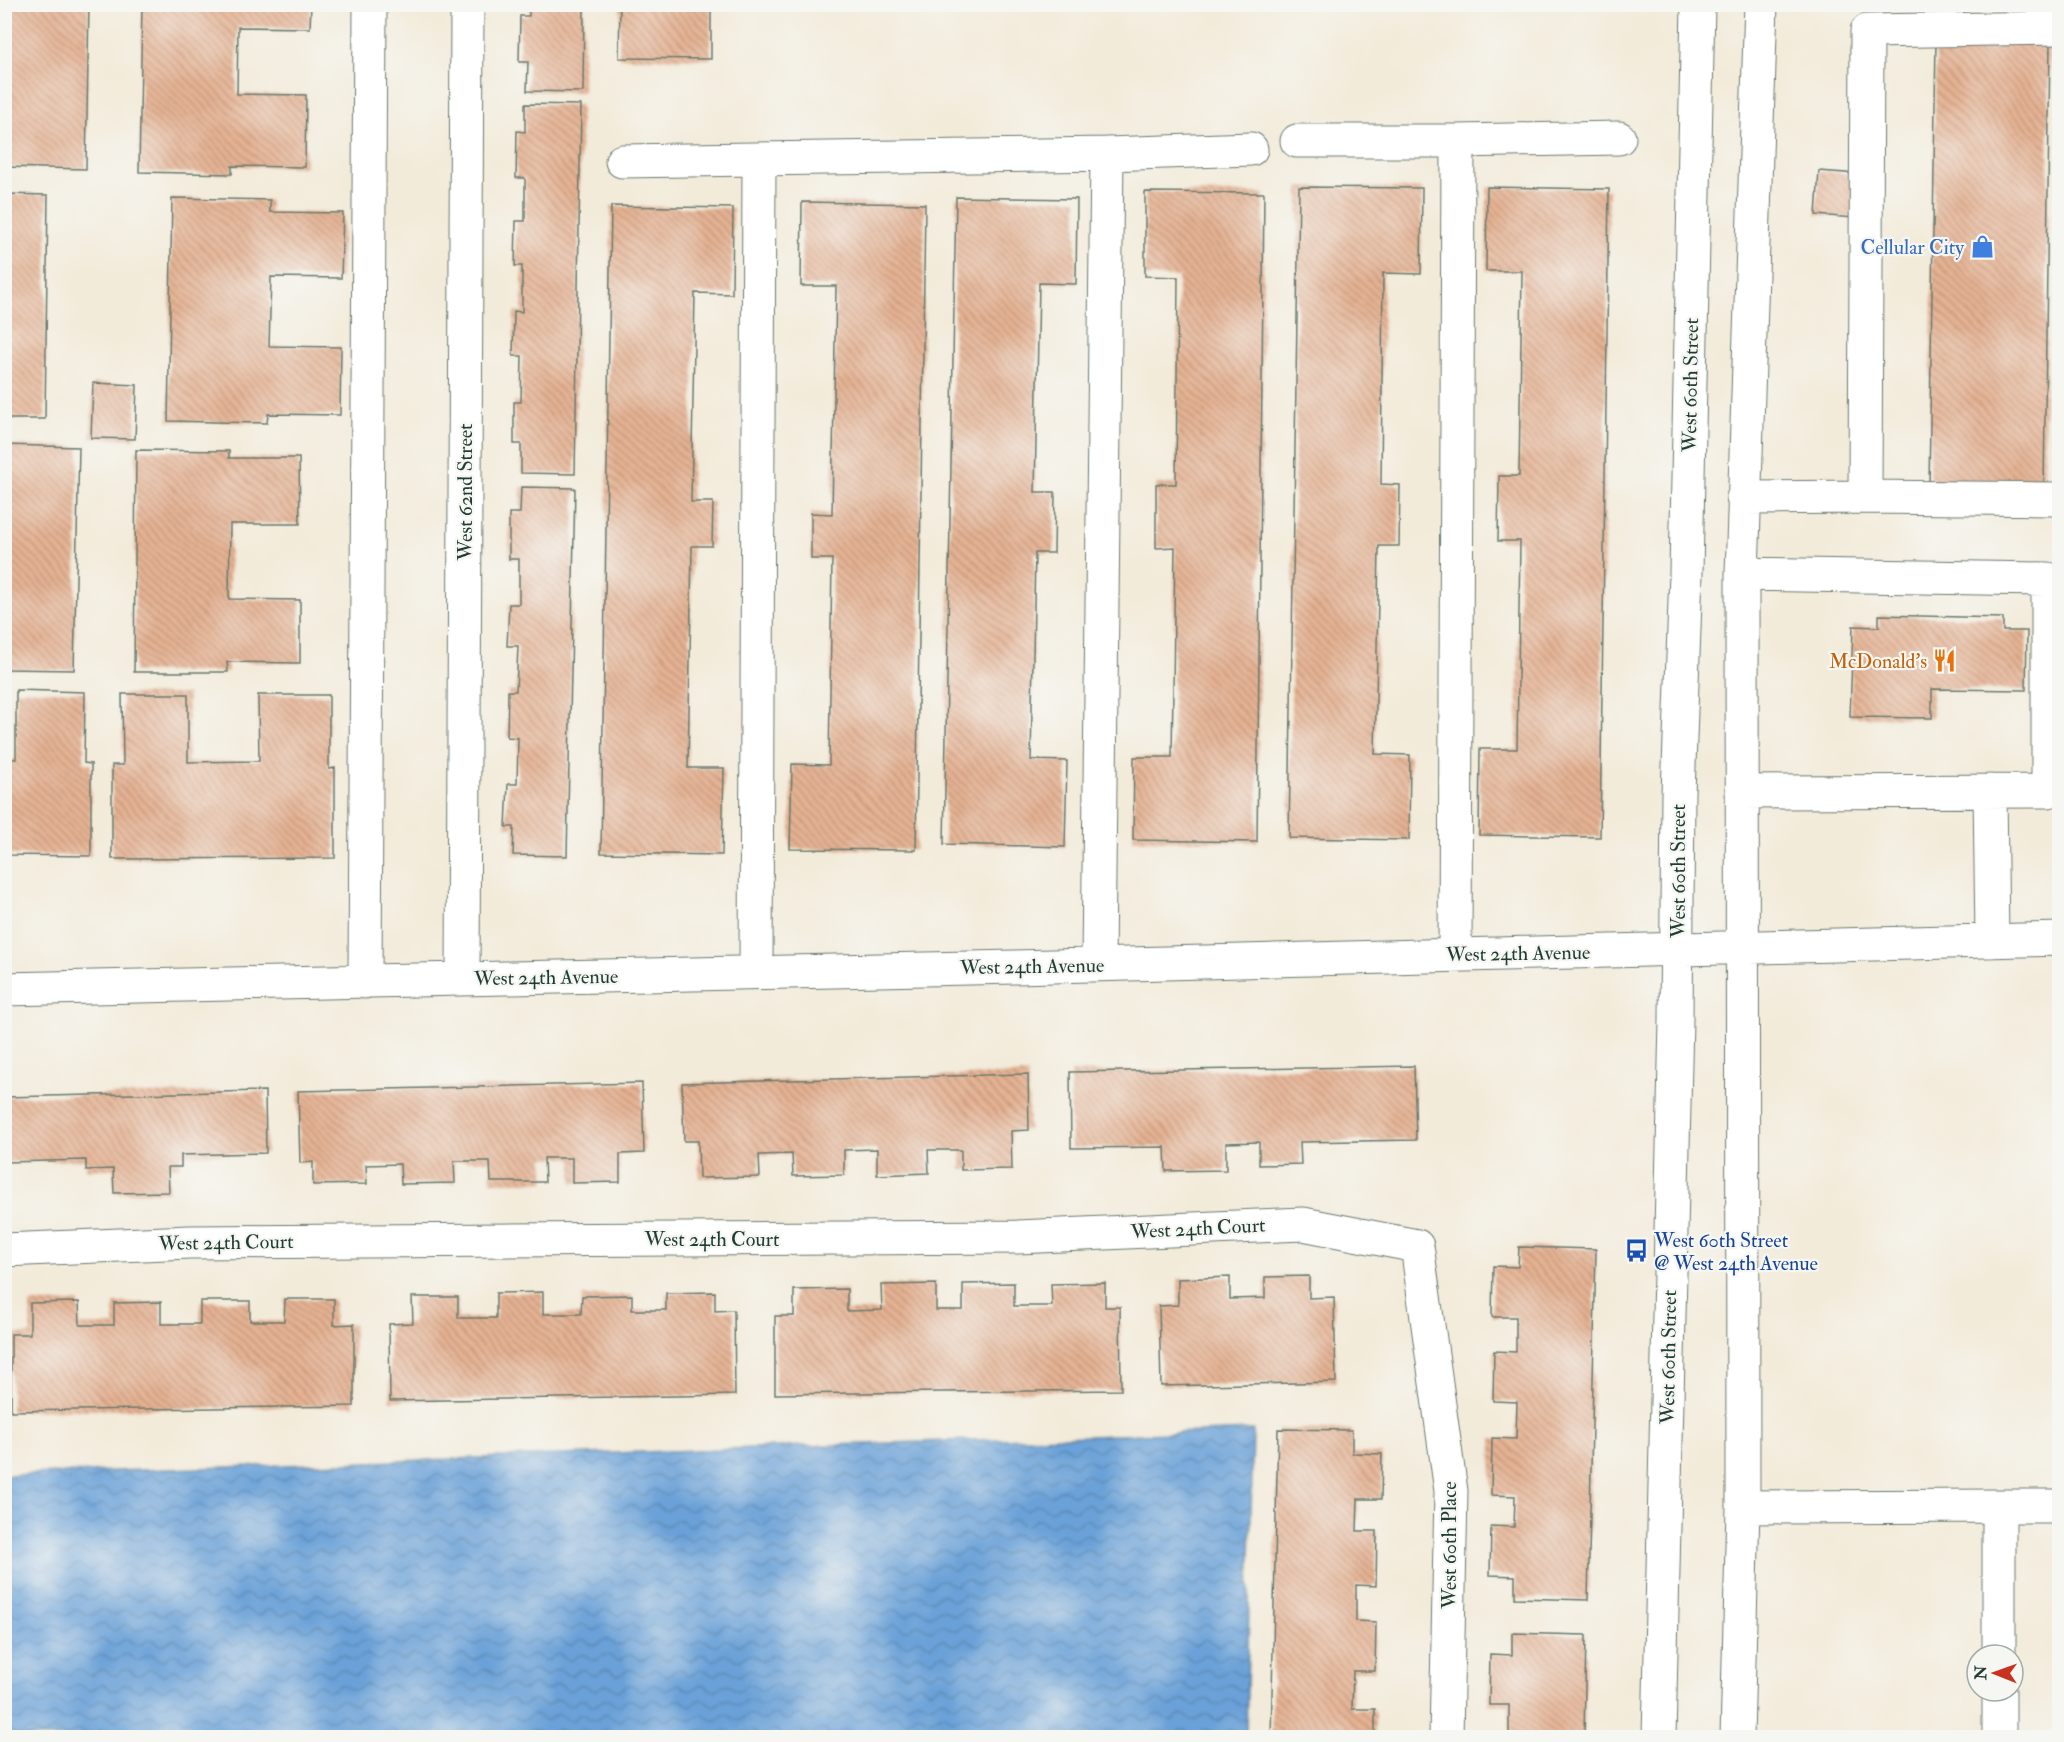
<svg xmlns="http://www.w3.org/2000/svg" width="2064" height="1742" viewBox="0 0 2064 1742" font-family="'IM FELL Double Pica',serif">
<style>
.water{fill:url(#water-waves);stroke:#446f86;stroke-width:1.5}
.building{fill:url(#building-back-hatch)}
.lines{fill:none;stroke-linecap:round;stroke-linejoin:round}
.minor-casing{stroke:#697a6e;stroke-width:35}
.minor{stroke:#fff;stroke-width:33}
.labels{text-anchor:middle;stroke-width:4.5;stroke-linejoin:round;paint-order:stroke}
.shop-label{font-size:20px;fill:#366cbe;stroke:#f6f6f2;text-anchor:end}
.street-label{font-size:20px;fill:#1f3d34;stroke:#f6f6f2}
.food-label{font-size:20px;fill:#c56008;stroke:#f6f6f2;text-anchor:end}
.transit-label{font-size:20px;fill:#164399;stroke:#f6f6f2;text-anchor:start}
</style>
<defs>
<pattern id="water-waves" width="16" height="10" patternUnits="userSpaceOnUse" patternTransform="scale(1.5)"><rect width="16" height="10" fill="#6aa1d8"/><path d="M0 5q4-4 8 0t8 0" fill="none" stroke="#5784b0"/></pattern>
<pattern id="building-back-hatch" width="6" height="6" patternUnits="userSpaceOnUse" patternTransform="scale(1.5)"><rect width="6" height="6" fill="#e6b293"/><path d="M-1 5l2 2M0 0l6 6M5-1l2 2" fill="none" stroke="#ba9279"/></pattern>
</defs>
<rect width="100%" height="100%" fill="#f6f6f2"/>
<filter id="ink" filterUnits="userSpaceOnUse"><feTurbulence type="fractalNoise" baseFrequency=".0167" numOctaves="2"/><feDisplacementMap in="SourceGraphic" scale="12" xChannelSelector="R" yChannelSelector="G"/><feConvolveMatrix kernelMatrix="1 2 1 2 8 2 1 2 1" color-interpolation-filters="sRGB"/></filter>
<filter id="wash" filterUnits="userSpaceOnUse"><feTurbulence type="fractalNoise" baseFrequency=".008" numOctaves="4" result="noise"/><feDisplacementMap in="SourceGraphic" scale="24" xChannelSelector="R" yChannelSelector="G"/><feGaussianBlur stdDeviation="1.35" result="paint"/><feColorMatrix in="noise" values="0 0 0 0 0 0 0 0 0 0 0 0 0 0 0 0 0 1.4 0 .05"/><feComposite in="paint" operator="in"/></filter>
<g filter="url(#wash)">
<rect width="100%" height="100%" fill="#f3ebda"/>
<path class="water" d="M1253 1430 1246 1737H5V1475Z"/>
<g id="blocks">
<path class="building" d="M4 4H89L86 169 4 167Z
M142 4H311L310 28 238 27 237 94 306 95 305 167 232 166V174L139 172Z
M529 4H584L583 92 527 91 528 62H519L520 16H529Z
M620 4H711V59L619 58Z
M1936 40 2050 42 2044 487 1929 485Z
M525 104 581 105 575 474 521 473V444H514V402H521L522 356H513L514 311 522 312V266H515L516 221H525V178H516L517 131 525 132Z
M1819 171 1858 174 1855 218 1816 215Z
M1299 187 1422 188 1421 274 1383 273 1381 484 1400 485 1399 546H1379L1375 754 1410 755 1409 840 1289 838Z
M1487 187 1609 189 1600 837 1479 835 1480 749H1517L1520 541H1498L1499 476H1519L1522 271H1486Z
M1145 192 1264 193 1257 842 1133 840 1134 757H1172L1175 547 1156 548V484H1176L1178 277 1145 276Z
M4 194 48 195 45 419H4Z
M956 197 1077 199 1076 284 1039 283 1035 492H1055L1054 553H1035L1031 760 1067 761 1065 847 944 844Z
M172 198 270 200V212L343 213 341 278 271 277 269 346 341 347 340 415 268 414 267 423 168 421Z
M802 202 925 204 916 850 790 849 792 764 829 765 832 559H811V513L832 514 836 286H801Z
M611 206 733 208 732 294 695 293 691 502H713L712 546H692L688 768H724L722 855 601 853Z
M93 383 137 385 135 439 91 438Z
M4 445 79 447 74 670 4 669Z
M136 450 229 451V458H299L300 524H230L229 599 300 600V663L227 662 228 672H134Z
M521 487 575 488 567 856 513 855 514 827H506L508 784H517L518 738 507 737 508 691H516L518 646H507L509 604H519V559H509V513H520Z
M1879 615 2003 618V631H2027L2026 690 1932 689V718L1850 717 1853 626 1879 627Z
M16 690 85 692 84 763 91 764V856L4 855V759H16Z
M122 694H188V762L259 761 258 695H329V769L335 768V858L112 859V765H123Z
M1414 1066 1416 1140 1300 1142 1301 1164 1259 1165V1142L1226 1143V1170L1166 1171 1165 1147 1071 1148 1070 1072Z
M1028 1074 1029 1130 1011 1131 1012 1169 961 1170V1150H928L929 1173 877 1175V1149L844 1150V1175L793 1176 792 1154 759 1155 760 1177 699 1178 698 1141H684L682 1083Z
M642 1083 644 1153 620 1154V1182L572 1183V1158H544L545 1182H491L490 1161H454L455 1183 401 1184 400 1164 366 1165 367 1184 313 1185V1162L300 1163 298 1091Z
M265 1091 266 1153 181 1155V1167H168L169 1192 114 1193 113 1169 86 1170V1160L7 1162 5 1097Z
M1519 1247 1596 1249 1588 1600 1515 1598V1576L1490 1575 1491 1526 1514 1527 1515 1496 1491 1495 1492 1438 1516 1439 1517 1402 1493 1401 1494 1351 1516 1352V1317H1492L1493 1266 1518 1267Z
M1309 1276V1298L1334 1297 1336 1382 1161 1386 1159 1306 1178 1305V1279L1230 1277V1299L1265 1298V1277Z
M1014 1283V1306H1052L1051 1284 1105 1283V1307H1120L1121 1390 775 1394V1316H794V1290L847 1289V1311L882 1310 881 1285 936 1284V1310H963V1284Z
M543 1292V1314H581L582 1296 632 1295V1310H666V1293L715 1292V1311L734 1310 735 1395 390 1401 389 1324 413 1323 412 1297H458V1318H496V1293Z
M285 1299H334V1325L354 1324V1406L11 1411V1334H30V1303L79 1302 80 1325H114V1303L161 1302V1324H200V1301H250V1321H284Z
M1278 1429 1352 1430V1453L1382 1454 1381 1499H1358L1357 1531H1377L1376 1586 1356 1585V1621L1376 1622 1375 1671H1353L1352 1709H1375V1738H1271Z
M1512 1633 1586 1635 1584 1738H1509V1705H1489L1490 1654 1512 1655Z"/>
</g>
</g>
<g filter="url(#ink)">
<use href="#blocks" fill-opacity="0" stroke="#697a6e" stroke-width="1.5"/>
<g class="lines">
<defs>
<path id="minor" d="M1297 141H1458L1619 138
M1107 154 1251 149
M622 161 1107 154 1098 964
M1865 497 2060 499
M1743 498 1865 497 1867 31 2060 28
M1742 574 2048 579V791L1742 792
M1990 791 1992 941
M1455 955 1458 141
M756 972 759 159
M463 979 467 4
M365 982 370 4
M4 989 1015 967 2060 939
M4 1250 189 1242 1018 1237 1303 1224 1417 1246 1451 1491 1446 1738
M1999 1506H2060
M1743 1507 1999 1506V1655
M1659 1738 1676 1020 1678 794 1686 573 1698 4
M1737 1738 1743 1507 1742 574 1761 4
M1999 1738V1691"/>
</defs>
<use href="#minor" class="minor-casing"/>
<use href="#minor" class="minor"/>
</g>
</g>
<defs>
<symbol id="shop-bare" viewBox="-9 -9 18 18"><path d="M-5-2.5h2.3a2.7 3.5 0 0 1 5.4 0H5L5.5 6h-11ZM-1.5-2.5h3a1.5 2.3 0 0 0-3 0Z" fill="#3f7fe0" stroke="#f6f6f2" stroke-width="2.5" paint-order="stroke"/></symbol>
<symbol id="restaurant-bare" viewBox="-9 -9 18 18"><path d="M-5-6h1v4h1v-4h1v4h1v-4h1v5L-1.5 .5V6h-2V.5L-5-1ZM5-6V6H3V1.5H1.5Q1.5-4 5-6Z" fill="#e8710a" stroke="#f6f6f2" stroke-width="2.5" paint-order="stroke"/></symbol>
<symbol id="bus-bare" viewBox="-9 -9 18 18"><path d="M-5-6H5V4H4V6H2V4H-2V6H-4V4H-5ZM-3.5-4V0h7V-4ZM-3.5 1.2v1.5H-2V1.2ZM2 1.2v1.5H3.5V1.2Z" fill="#1a4fb4" stroke="#f6f6f2" stroke-width="2.5" paint-order="stroke"/></symbol>
</defs>
<g fill-rule="evenodd">
<use href="#shop-bare" x="1966" y="230" width="33" height="33"/>
<use href="#restaurant-bare" x="1928" y="644" width="33" height="33"/>
<use href="#bus-bare" x="1620" y="1234" width="33" height="33"/>
</g>
<g class="labels">
<g class="shop-label">
<text x="1964" y="254">Cellular City</text>
</g>
<g class="street-label">
<text transform="translate(1690 385) rotate(-89)" y="7">West 60th Street</text>
<text transform="translate(465 492) rotate(-90)" y="7">West 62nd Street</text>
<text transform="translate(1678 871) rotate(-90)" y="7">West 60th Street</text>
<text transform="translate(1518 953) rotate(-1)" y="7">West 24th Avenue</text>
<text transform="translate(1032 966) rotate(-1)" y="7">West 24th Avenue</text>
<text transform="translate(546 977) rotate(-1)" y="7">West 24th Avenue</text>
<text transform="translate(1198 1228) rotate(-3)" y="7">West 24th Court</text>
<text x="712" y="1246">West 24th Court</text>
<text transform="translate(226 1242) rotate(-1)" y="7">West 24th Court</text>
<text transform="translate(1668 1357) rotate(-89)" y="7">West 60th Street</text>
<text transform="translate(1449 1545) rotate(-90)" y="7">West 60th Place</text>
</g>
<g class="food-label">
<text x="1927" y="668">McDonald's</text>
</g>
<g class="transit-label">
<text x="1654" y="1247">West 60th Street<tspan x="1654" dy="23">@ West 24th Avenue</tspan></text>
</g>
</g>
<rect width="2064" height="1742" fill="none" stroke="#f6f6f2" stroke-width="24"/>
<g transform="translate(1995 1673) rotate(271)"><circle r="28" fill="#f6f6f2" stroke="#a0aca6" stroke-width="1.5"/>
<path d="M0-4.5L10 22L0 15L-10 22Z" fill="#c8321e"/>
<text y="-9" font-size="16" font-weight="bold" text-anchor="middle" fill="#1f3d34">N</text>
</g>
</svg>
